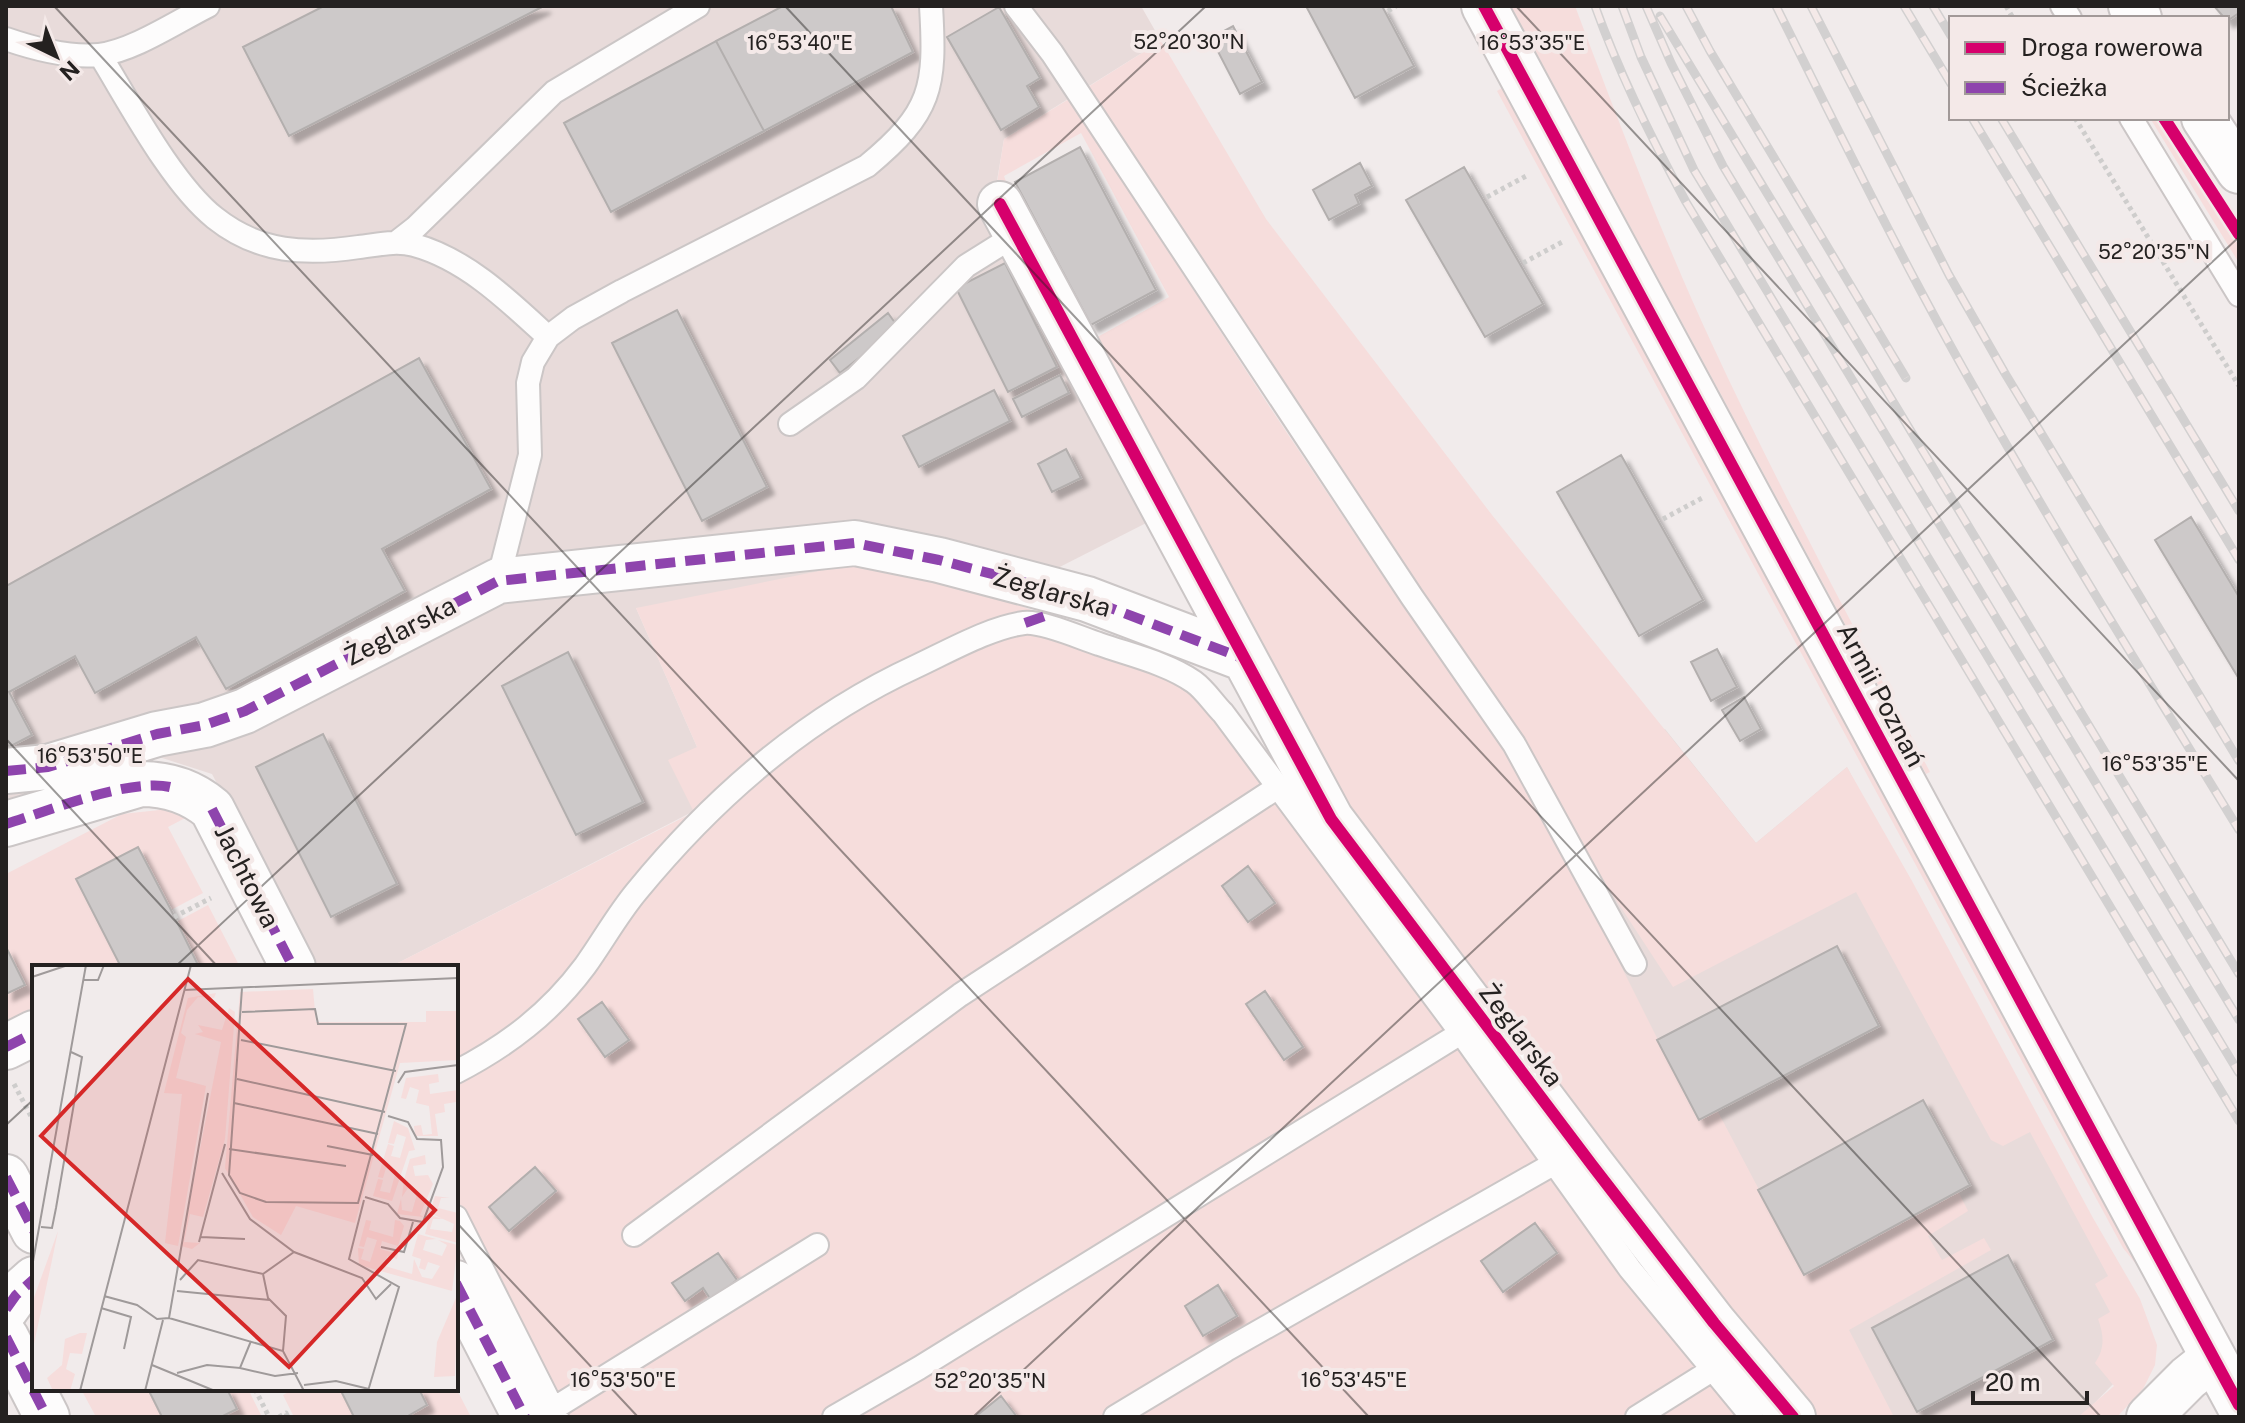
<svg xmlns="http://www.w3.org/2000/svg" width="2245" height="1423" viewBox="0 0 2245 1423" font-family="'Public Sans',sans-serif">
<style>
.built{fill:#e8dbda}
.green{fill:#f6dddc}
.building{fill:#cdc9c9;stroke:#b3afae;stroke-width:2;filter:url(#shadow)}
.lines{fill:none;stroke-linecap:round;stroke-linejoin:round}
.lane-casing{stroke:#cbc6c6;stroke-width:26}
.street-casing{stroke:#cbc6c6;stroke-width:48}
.secondary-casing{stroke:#cbc6c6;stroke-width:48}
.path{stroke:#cecdcc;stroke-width:5;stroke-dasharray:4 4;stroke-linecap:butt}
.lane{stroke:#fdfcfc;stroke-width:22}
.street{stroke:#fdfcfc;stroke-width:44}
.secondary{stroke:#fdfcfc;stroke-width:44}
.rail-casing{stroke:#d2d0d0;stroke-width:9}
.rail{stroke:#f4e9e8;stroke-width:6;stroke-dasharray:18;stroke-linecap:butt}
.quiet{stroke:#8e44ad;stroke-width:10;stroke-dasharray:20 10;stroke-linecap:butt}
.cycleway-casing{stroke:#f4e9e8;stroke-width:17}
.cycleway{stroke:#d6006c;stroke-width:12}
.ticks{fill:none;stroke:#242120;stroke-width:2;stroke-opacity:0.45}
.labels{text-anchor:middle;stroke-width:8;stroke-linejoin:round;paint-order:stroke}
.street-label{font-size:26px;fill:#242120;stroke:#f4e9e8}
.inset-road{fill:none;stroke:#9f9a9a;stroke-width:2}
.view{fill:#d62828;fill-opacity:0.15;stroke:#d62828;stroke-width:4}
.inset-edge{fill:none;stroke:#242120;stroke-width:4}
.ticks-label{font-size:20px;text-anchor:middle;fill:#242120;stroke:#f4e9e8;stroke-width:8;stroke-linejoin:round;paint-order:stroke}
</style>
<defs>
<filter id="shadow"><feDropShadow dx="7" dy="7" stdDeviation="2" flood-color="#0004"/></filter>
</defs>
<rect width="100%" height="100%" fill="#f1ebeb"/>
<path class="built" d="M6 6H1141L1161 41 1004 139 991 216 1156 518 999 598 636 608 697 747 694 811 390 967H313L212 774 156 756 6 804Z
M1665 729 1756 843 1847 767 2149 1347 2081 1417H1874L1438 853Z"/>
<path class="green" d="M1511 6H1575C1618 120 1661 234 1712 344 1779 489 1856 630 1930 772L1926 774Z
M1161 41 1266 219 1492 515 1756 843 1847 767 1912 881 2093 1218 2140 1299 2157 1345 2155 1365 2143 1389 2117 1417H2078L2114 1386 2095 1363C2105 1349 2104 1335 2098 1319L2110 1312 2095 1284 2108 1276 2030 1132 2003 1146 1991 1140 1856 892 1673 987 1601 877 1519 732 1384 536 1088 87Z
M1502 88 2140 1269 2123 1248 1497 91Z
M1069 99 1271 409 1407 612 1510 759 1596 916 1698 1120 1717 1110 1804 1275 1958 1191 1968 1211 1928 1236 1942 1260 1984 1238 1991 1250 1849 1330 1894 1417H1815L1355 836 1094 339 1169 297 1081 133 1004 176 1010 193 994 201 1004 139Z
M2150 118H2158L2239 244V263Z
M854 564 999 598 1194 669 1210 680 1771 1417H545L456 1243V967H390L694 812 668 760 697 747 636 608Z
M188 807 191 815 168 827 203 893 171 910 138 847 76 879 121 967H34V1013L6 1027V994L25 984 6 947V874L122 814Z
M208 905 240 967H199L176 922Z
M456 1388 471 1417H406L427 1405 419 1389Z
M81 1389H148L162 1417H96Z
M227 1389H248L262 1417H221Z
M294 1389H340L355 1417H294L283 1395Z"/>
<path class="building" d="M324 6H544L289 136 243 47Z
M783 6H891L913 52 764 131 716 41Z
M1306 6H1382L1414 66 1355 98Z
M2214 6H2239V13L2227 21Z
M999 7 1040 78 1027 86 1039 107 1001 130 947 37Z
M1233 26 1262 82 1240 94 1211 38Z
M716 41 764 131 611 212 564 123Z
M1080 147 1156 290 1091 325 1015 182Z
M1360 163 1372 186 1355 195 1359 204 1329 220 1313 190Z
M1464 167 1543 304 1485 337 1406 200Z
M1005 263 1057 367 1008 392 956 288Z
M677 310 767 487 702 521 612 343Z
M888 313 898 327 840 373 830 360Z
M419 358 491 489 382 549 405 591 226 689 196 637 95 693 75 656 9 692 32 735 9 747 6 742V586Z
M1060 375 1069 393 1022 417 1013 399Z
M994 390 1010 421 919 467 903 436Z
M1066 449 1081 478 1052 492 1038 464Z
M1621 455 1703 600 1639 636 1557 492Z
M2191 517 2239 597V679L2155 540Z
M1717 649 1737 687 1711 701 1691 662Z
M568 652 643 802 576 835 502 686Z
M1744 697 1761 729 1740 741 1722 710Z
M323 734 397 884 331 917 256 767Z
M138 847 171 910 199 967H121L76 879Z
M1248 866 1275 903 1248 922 1222 886Z
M1837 946 1879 1026 1699 1120 1657 1040Z
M6 947 25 985 6 994Z
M1265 991 1303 1047 1284 1060 1246 1004Z
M602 1002 629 1040 605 1057 578 1019Z
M1923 1100 1970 1185 1804 1275 1758 1190Z
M535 1167 556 1191 509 1231 489 1207Z
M1535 1223 1557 1253 1503 1292 1481 1261Z
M718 1253 737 1280 711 1300 703 1288 685 1301 672 1283Z
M2008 1255 2053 1340 1917 1412 1872 1328Z
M1218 1285 1237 1316 1203 1336 1185 1306Z
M148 1389H227L237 1409 221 1417H162Z
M340 1389H419L427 1405 406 1417H354Z
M1001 1396 1017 1417H975Z"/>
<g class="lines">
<defs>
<path id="lane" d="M1016 6 1052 53 1412 597 1514 744 1635 964
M2062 6 2070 18
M6 39C35 49 68 58 99 55 133 51 176 22 208 6
M100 55C129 102 172 184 215 218 259 253 306 255 359 247 377 245 396 240 414 245 466 259 509 301 548 337
M2131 118 2239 295
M397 242 415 228 554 92 698 6
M790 424 856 378 966 266 1017 234
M498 581 530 455 528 383 533 362 548 337 573 318 622 291 867 166C932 112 936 88 931 6
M456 1072C508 1045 550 1013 585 966 603 941 617 915 637 891 714 797 806 717 917 666 947 652 991 627 1024 623 1043 621 1080 638 1099 644 1130 655 1167 663 1194 682 1205 690 1214 704 1223 713L1461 1033 1630 1269 1752 1417
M456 1217 557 1417
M634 1235 960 995 1278 787
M553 1409 817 1245
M834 1417 919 1368 1461 1033
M1115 1417 1226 1350 1555 1163
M1637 1417 1712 1370"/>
<path id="street" d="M1000 204 1331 819 1592 1165 1714 1323 1793 1417
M6 771 48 767 157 734 205 725 245 711 498 581 855 543 939 560 1087 599 1245 659
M6 824 141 784C168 784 192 792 212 809L293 967
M6 1047 34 1033
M6 1177 34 1231
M456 1283 525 1417
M6 1309 16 1295 34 1279
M6 1337 47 1417
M2149 1417 2188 1378 2213 1358"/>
<path id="secondary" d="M1484 6 2239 1405
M2131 6 2139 18
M2204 118 2239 171"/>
</defs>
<use href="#lane" class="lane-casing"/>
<use href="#street" class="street-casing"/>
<use href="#secondary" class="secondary-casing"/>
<path class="path" d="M2006 6 2013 18
M1388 11 1396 6
M2075 118 2239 386
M1487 197 1528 175
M1523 263 1564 241
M1663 519 1704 497
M174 917 211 898
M14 1084 34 1122
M255 1389 269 1417
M279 1417 286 1413 288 1417"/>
<use href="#lane" class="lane"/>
<use href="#street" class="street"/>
<use href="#secondary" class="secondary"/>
<defs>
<path id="rail" d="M1595 6C1620 75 1651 138 1686 202L2239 1121
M1622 6 1641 57 1694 170 2239 1073
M1646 6 1671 63 1723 166 2239 1020
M1686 6 1710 51 1906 378
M1776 6C1841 136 1905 267 1977 393 2060 541 2151 685 2239 830
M1811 6 1949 275 2006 375 2239 761
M1904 6 1951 84
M1933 6 1951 36
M1660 16 2239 974
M1972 118 2239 560
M2001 118 2239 511"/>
</defs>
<use href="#rail" class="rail-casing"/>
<use href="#rail" class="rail"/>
<path class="quiet" d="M1025 623 1045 616
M6 771 48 767 157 734 205 725 245 711 498 581 855 543 939 560 1087 599 1245 659
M212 809 293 967
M6 824C48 811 129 778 170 787
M6 1047 34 1033
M6 1177 34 1231
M456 1283 525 1417
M6 1309 16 1295 34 1279
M6 1337 47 1417"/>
<defs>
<path id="cycleway" d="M1484 6 2239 1405
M2164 118 2239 234
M1000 204 1331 819 1592 1165 1714 1323 1793 1417"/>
</defs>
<use href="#cycleway" class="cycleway-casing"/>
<use href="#cycleway" class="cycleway"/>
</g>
<path class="ticks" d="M54 6 1369 1417M785 6 2101 1417M1516 6 2239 781M6 739 218 967M175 967 1206 6M6 1125 34 1099M456 1222 638 1417M973 1417 2239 237"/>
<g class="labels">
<g class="street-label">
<text transform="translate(1052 592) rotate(16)" y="9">Żeglarska</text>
<text transform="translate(400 631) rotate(-27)" y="9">Żeglarska</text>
<text transform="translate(1881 695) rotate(62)" y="9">Armii Poznań</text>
<text transform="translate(247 876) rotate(63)" y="9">Jachtowa</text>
<text transform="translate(1521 1035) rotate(53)" y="9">Żeglarska</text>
</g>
</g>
<g transform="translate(32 965)">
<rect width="426" height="426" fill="#f1ebeb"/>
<path d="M281 24 284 57H394V46H426V95L368 98 323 258 264 241 249 270 221 252 193 203 208 27ZM184 28 182 33 166 32 155 45 149 68 154 72 144 113 174 121 146 281 133 278 150 129 132 128 156 33ZM197 43 203 47 193 174 171 252 158 249 152 277 168 278 160 284 149 281 189 77 163 69 171 67 166 60 190 65ZM406 109 407 117 397 119 398 129 426 125V148L424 137 412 139 413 147 403 149 406 171H383L382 161 389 160 391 170 400 169 397 141 384 138 387 125 378 122 374 134 369 133 374 113ZM362 156 376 163 383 185 377 186 360 236 341 231 346 214 351 215 348 226 358 228 364 206 354 203 351 213 346 212 356 179 362 181 359 191 368 193 374 172 365 169 362 179 356 178ZM393 190 394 199 381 201 383 211 396 210 401 219 388 250 392 252 365 249 369 234 370 245 380 247 386 226 376 223 370 232 372 215 378 194ZM403 231 418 233H409L406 243 426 248V278L393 269 398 250 411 254H401L398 264 420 267 422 259 398 248ZM334 255 339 256 337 265 361 272 363 255 368 256 372 261 366 281 350 276 348 284 366 289 365 294 355 291 353 301 380 309 382 294 390 312 400 314 408 301 396 297 393 305 387 303 389 294 380 291 386 269 404 274 394 275 391 285 410 291 415 280 406 275 426 280 420 326 327 300 326 283 332 284 329 294 338 297 345 275 335 272 332 282 327 281ZM26 266 19 300 0 388V338ZM426 328 423 411 402 412 405 377ZM48 368H55L50 389 38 388 34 404 43 409 38 426H21L15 413 30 400 33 374Z" fill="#f6dddc"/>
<path class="inset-road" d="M0 12 36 0M52 15H66L72 0M152 25 426 13M210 47 283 44 286 59H374L326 238 234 237 208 228 197 210 210 23M209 75 364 106M205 114 353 147M366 118 373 107 426 100M202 138 346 169M295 181 341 190M197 184 314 201M190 208 218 254 262 287 330 313 344 334 359 319M333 232 356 239 368 253 391 257 411 202 409 175 385 174 376 157 356 151M332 235 317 294 367 322 336 426M9 262 20 263 24 243 50 92 39 87M169 272 213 274M167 277 193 179M349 282 372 287 381 257M0 302 54 0M231 309 236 333 254 351 251 386M148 315 166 295 231 309 262 287M145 326 238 335M72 331 105 340 125 354 137 353 176 128M69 343 99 352 92 384M137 353 251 386 272 426M120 400 183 426M208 403 243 411 266 408M145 408 175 400 208 403 219 376M272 420 304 416 337 424M48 426 159 0M113 426 131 355"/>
<path class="view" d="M156 14 403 245 257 402 9 171Z"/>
<rect width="426" height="426" class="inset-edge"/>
</g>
<g class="ticks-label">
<text x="1189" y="49">52°20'30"N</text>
<text x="800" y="50">16°53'40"E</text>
<text x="1532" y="50">16°53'35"E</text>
<text x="2154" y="259">52°20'35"N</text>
<text x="90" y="763">16°53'50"E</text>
<text x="2155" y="771">16°53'35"E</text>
<text x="623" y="1387">16°53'50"E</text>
<text x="1354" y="1387">16°53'45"E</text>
<text x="990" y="1388">52°20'35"N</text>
</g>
<rect width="2245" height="1423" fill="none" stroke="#242120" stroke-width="16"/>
<rect x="1949" y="16" width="280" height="104" fill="#f4e9e8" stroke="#a19998" stroke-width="2"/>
<rect x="1965" y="42" width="40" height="12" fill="#d6006c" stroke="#a19998" stroke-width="2"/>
<text x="2021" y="56" font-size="24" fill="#242120">Droga rowerowa</text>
<rect x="1965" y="82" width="40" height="12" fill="#8e44ad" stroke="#a19998" stroke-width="2"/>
<text x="2021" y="96" font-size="24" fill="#242120">Ścieżka</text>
<g transform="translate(56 56) rotate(137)" stroke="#f4e9e8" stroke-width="6" paint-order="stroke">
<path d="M0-6L14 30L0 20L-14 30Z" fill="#242120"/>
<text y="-12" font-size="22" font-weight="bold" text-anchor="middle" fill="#242120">N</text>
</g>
<path d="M1973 1391v12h114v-12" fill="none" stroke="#242120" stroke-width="4"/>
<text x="1985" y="1391" font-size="24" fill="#242120" stroke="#f4e9e8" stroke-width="6" paint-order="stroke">20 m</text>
</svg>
